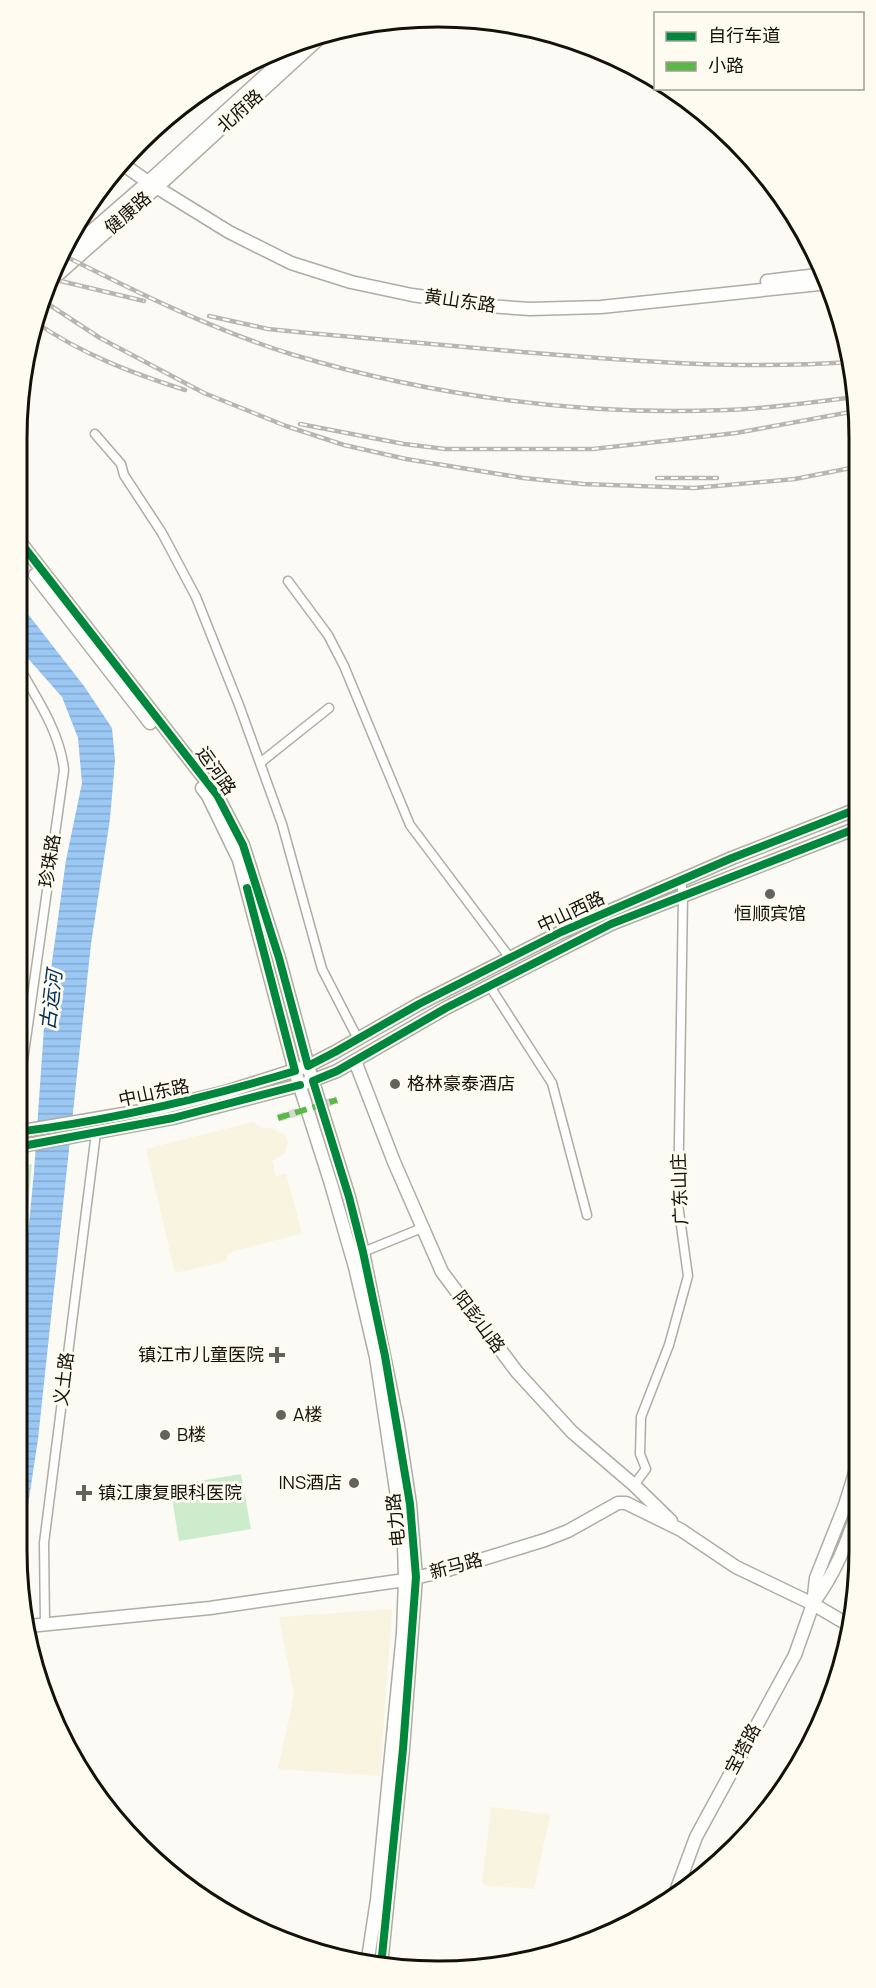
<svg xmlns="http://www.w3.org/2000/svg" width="876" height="1988" viewBox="0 0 876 1988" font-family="Manrope,'Noto Sans SC',sans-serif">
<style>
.built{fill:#f9f4df}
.green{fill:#cceccc}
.water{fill:url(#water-rules)}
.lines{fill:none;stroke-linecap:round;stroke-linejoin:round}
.street-tunnel{stroke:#d8d7d1;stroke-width:8;stroke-dasharray:8 4;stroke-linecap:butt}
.street-casing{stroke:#aeaca5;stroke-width:11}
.secondary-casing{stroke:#aeaca5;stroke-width:15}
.primary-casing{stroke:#aeaca5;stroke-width:15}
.street{stroke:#fefefd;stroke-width:8}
.secondary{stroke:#fefefd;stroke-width:12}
.primary{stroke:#fefefd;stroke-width:12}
.rail-casing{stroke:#b7b6b4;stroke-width:4.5}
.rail{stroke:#fefcf1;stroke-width:2;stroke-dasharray:7;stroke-linecap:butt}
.quiet{stroke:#58b947;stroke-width:6;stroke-dasharray:12 6;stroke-linecap:butt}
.cycleway-casing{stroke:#fefcf1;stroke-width:11}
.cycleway{stroke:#00873e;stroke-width:8}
.poi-dot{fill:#64635b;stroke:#fefcf1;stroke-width:2}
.labels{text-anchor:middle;stroke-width:6;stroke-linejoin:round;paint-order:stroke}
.street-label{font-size:18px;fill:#131108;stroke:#fefcf1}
.poi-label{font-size:18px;fill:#131108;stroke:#fefcf1;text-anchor:start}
.water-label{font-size:20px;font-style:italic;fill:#002f58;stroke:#fefcf1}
.rim{fill:none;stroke:#131108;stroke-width:3}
</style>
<defs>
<pattern id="water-rules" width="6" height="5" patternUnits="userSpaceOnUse" patternTransform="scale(1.5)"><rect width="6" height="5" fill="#9ac7f3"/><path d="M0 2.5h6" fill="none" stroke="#84aacf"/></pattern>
</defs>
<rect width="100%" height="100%" fill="#fbfaf4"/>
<path class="built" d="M253 1122 261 1128H271L285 1135 288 1142 285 1153 272 1161 276 1176 286 1173 302 1233 228 1253 226 1261 175 1273 146 1149Z
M392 1609 380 1776 278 1769 294 1695 279 1617Z
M491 1807 550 1815 534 1889 482 1885Z"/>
<path class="green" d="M32 1164 17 1318V1168Z
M241 1474 251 1529 179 1541 170 1486Z"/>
<path class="water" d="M17 600 84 686 112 728 115 760 110 819 91 944 38 1439 24 1532 23 1588 17 1550V1349L34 1172 45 1013 66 860 82 783 78 738 62 697 17 646Z
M51 1712C68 1741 85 1768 105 1796 116 1811 129 1824 138 1842 97 1808 72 1759 51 1712Z"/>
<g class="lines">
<path class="street-tunnel" d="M278 1118 337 1100"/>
<defs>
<path id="street" d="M95 434 121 464 124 475 162 533 196 597 239 705 282 824 322 969 358 1039
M288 581 328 635 344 666 410 825 510 958
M260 763 329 708
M489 985 552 1083 587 1215
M17 1103 64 770C60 732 36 697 17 664
M363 1252 422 1228
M634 1485 646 1469 640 1454 641 1417 669 1345 688 1276 678 1204 683 896 681 880
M45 1625 44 1543 96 1133"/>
<path id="secondary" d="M121 163 148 182 229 232 291 263 351 282 412 295 488 306 530 309 601 307 829 283
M56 262 148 182 304 40
M767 281 826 274
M46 285 156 188 324 34
M17 538 217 795 243 845 279 958 308 1066 349 1197 363 1252 398 1425 410 1504 416 1577 403 1749 381 1966
M35 575 150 723
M202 788 208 796 239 860 295 1071 331 1184 355 1267 376 1357 404 1543 405 1580 403 1633 377 1900 367 1965
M355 1061 394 1162 442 1272 517 1372 572 1432 634 1485 671 1521
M813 1603C835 1574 848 1541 859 1506
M29 1626 210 1608 405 1580 441 1572 545 1540 568 1531 618 1503H626L681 1530 736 1567 813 1604 852 1627
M675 1894 696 1837 795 1655 813 1604 816 1578 845 1505 859 1460"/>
<path id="primary" d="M17 1132 165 1107 229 1091 308 1066 335 1052 419 1004 561 932 732 858 857 809
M17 1147 173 1118 300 1085 337 1071 446 1008 611 924 857 828"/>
</defs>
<use href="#street" class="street-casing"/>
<use href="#secondary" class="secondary-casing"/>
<use href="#primary" class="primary-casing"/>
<use href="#street" class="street"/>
<use href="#secondary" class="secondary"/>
<use href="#primary" class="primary"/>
<defs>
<path id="rail" d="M61 254C136 292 213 330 294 355 431 396 582 416 725 410 769 409 813 402 856 397
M48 278 144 301
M42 300 100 338 204 393 286 426 344 445 406 459 523 478 583 484 694 488 795 479 856 467
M209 316 268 329 308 333C379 339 451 346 522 352 632 361 740 370 850 362
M35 322C84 355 129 372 185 390
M300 424 404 444 445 449H593L736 433 856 411
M657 478H717"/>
</defs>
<use href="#rail" class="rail-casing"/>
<use href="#rail" class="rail"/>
<path class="quiet" d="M278 1118 337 1100"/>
<defs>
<path id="cycleway" d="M17 538 217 795 243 845 279 958 308 1066 335 1052 419 1004 561 932 732 858 857 809
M17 1132C113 1120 202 1099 295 1071L247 888
M17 1147 173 1118 300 1085
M381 1966 403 1749 416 1577 410 1504 385 1356 363 1252 349 1197 313 1081 337 1071 446 1008 611 924 857 828"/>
</defs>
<use href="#cycleway" class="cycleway-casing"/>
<use href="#cycleway" class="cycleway"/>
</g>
<g class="poi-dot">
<circle cx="770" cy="894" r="6"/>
<circle cx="395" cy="1084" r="6"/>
<path d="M274 1346h6v6h6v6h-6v6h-6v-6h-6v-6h6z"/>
<circle cx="281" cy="1415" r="6"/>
<circle cx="165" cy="1435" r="6"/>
<circle cx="354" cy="1483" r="6"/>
<path d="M81 1484h6v6h6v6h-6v6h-6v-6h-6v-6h6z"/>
</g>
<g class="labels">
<g class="street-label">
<text transform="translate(240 111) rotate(-42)" y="6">北府路</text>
<text transform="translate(128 213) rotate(-41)" y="6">健康路</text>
<text transform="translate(460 301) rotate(8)" y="6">黄山东路</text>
<text transform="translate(216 771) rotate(55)" y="6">运河路</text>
<text transform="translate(50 861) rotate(-81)" y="6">珍珠路</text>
<text transform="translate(571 912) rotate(-25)" y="6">中山西路</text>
<text transform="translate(154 1093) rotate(-12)" y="6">中山东路</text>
<text transform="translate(680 1189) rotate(-92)" y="6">广东山庄</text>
<text transform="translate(479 1322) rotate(53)" y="6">阳彭山路</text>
<text transform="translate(64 1379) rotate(-83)" y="6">义土路</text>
<text transform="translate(396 1520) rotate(-96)" y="6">电力路</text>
<text transform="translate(456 1566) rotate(-15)" y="6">新马路</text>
<text transform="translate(743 1749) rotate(-62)" y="6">宝塔路</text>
</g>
<g class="poi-label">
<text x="770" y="920" text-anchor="middle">恒顺宾馆</text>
<text x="407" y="1090">格林豪泰酒店</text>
<text x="264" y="1361" text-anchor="end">镇江市儿童医院</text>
<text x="293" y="1421">A楼</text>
<text x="177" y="1441">B楼</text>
<text x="342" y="1489" text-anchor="end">INS酒店</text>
<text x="98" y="1499">镇江康复眼科医院</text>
</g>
<g class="water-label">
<text transform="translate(51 1000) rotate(-83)" y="7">古运河</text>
</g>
</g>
<path d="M0 0H876V1988H0ZM438 27H438A411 411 0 0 1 849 438V1550A411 411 0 0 1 438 1961H438A411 411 0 0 1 27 1550V438A411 411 0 0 1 438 27Z" fill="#fefcf1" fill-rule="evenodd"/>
<path class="rim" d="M438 27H438A411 411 0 0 1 849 438V1550A411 411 0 0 1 438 1961H438A411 411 0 0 1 27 1550V438A411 411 0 0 1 438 27Z"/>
<rect x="654" y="12" width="210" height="78" fill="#fefcf1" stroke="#a09e94" stroke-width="1.5"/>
<rect x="666" y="32" width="30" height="9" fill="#00873e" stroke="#a09e94" stroke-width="1.5"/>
<text x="708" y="42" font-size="18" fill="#131108">自行车道</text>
<rect x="666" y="62" width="30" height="9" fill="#58b947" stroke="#a09e94" stroke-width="1.5"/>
<text x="708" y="72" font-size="18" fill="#131108">小路</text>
</svg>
